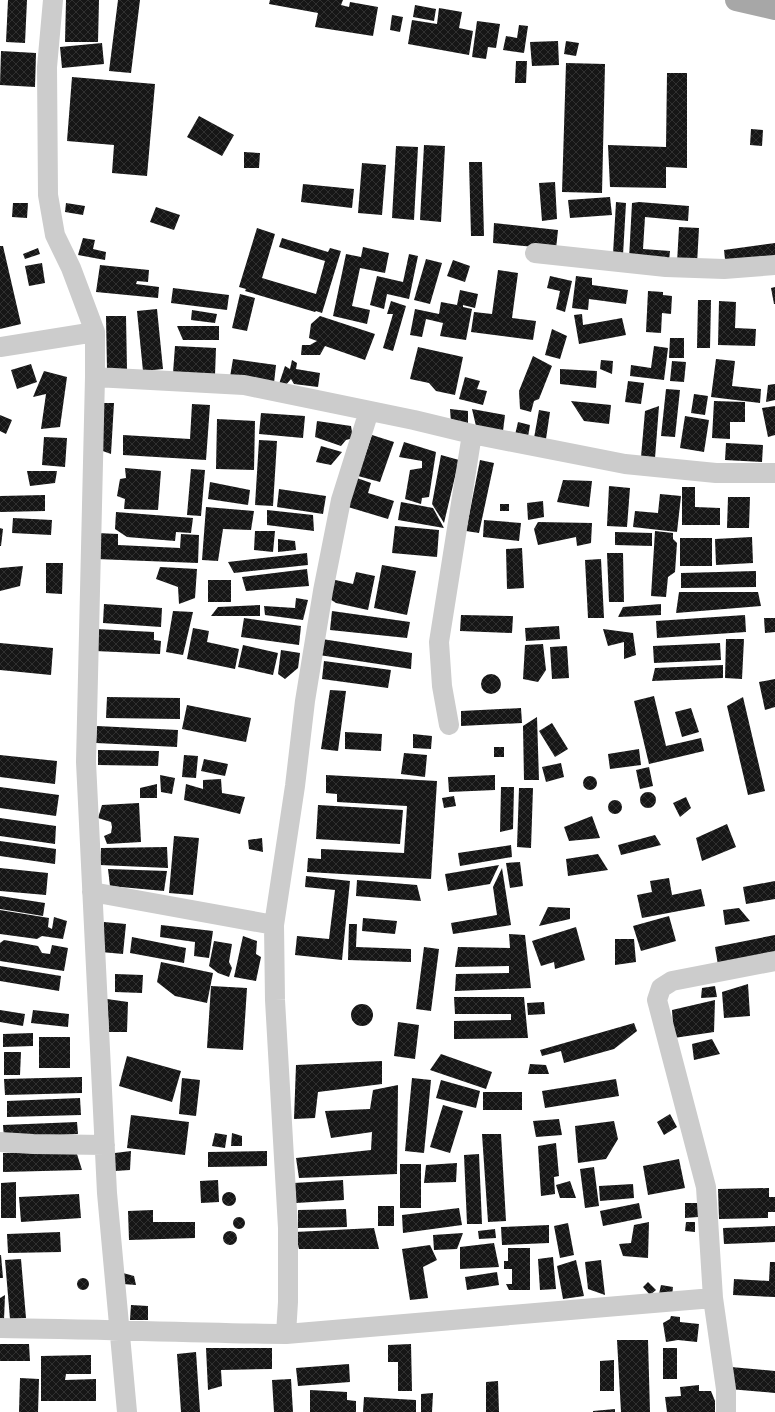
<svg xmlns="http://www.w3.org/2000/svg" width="775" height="1412" viewBox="0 0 775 1412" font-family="Montserrat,sans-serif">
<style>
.building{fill:url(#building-cross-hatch)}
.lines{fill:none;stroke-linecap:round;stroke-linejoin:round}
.street{stroke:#ccc;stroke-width:20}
.primary{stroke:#a7a7a7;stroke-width:22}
</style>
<defs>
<pattern id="building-cross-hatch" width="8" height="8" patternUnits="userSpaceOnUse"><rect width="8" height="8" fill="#161616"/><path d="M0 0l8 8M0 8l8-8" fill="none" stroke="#303030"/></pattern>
</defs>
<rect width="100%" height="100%" fill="#fff"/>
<path class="building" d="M8 0H27L25 43 6 42Z
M66 0H99L98 42H65Z
M118 0H140L131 73 109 71Z
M270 0H343L341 5 349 7 350 2 378 7 373 36 315 27 318 13 269 4Z
M415 5 436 9 434 21 413 17Z
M439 8 462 12 459 28 473 31 469 55 408 44 412 20 437 24Z
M392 15 403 17 400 32 390 30Z
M477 21 500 24 496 48 488 47 486 59 472 57Z
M519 25 528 26 524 53 503 50 506 36 517 38Z
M558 41 559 65 532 66 530 42Z
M566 41 579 43 576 56 564 54Z
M102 43 104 64 62 68 60 47Z
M1 51 36 53 35 87 0 85Z
M516 61H527L526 83H515Z
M566 63 605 64 602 193 562 192Z
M667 73H687V168L666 167V188L610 187 608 145 666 147Z
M72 77 155 84 147 176 112 173 114 145 67 141Z
M199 116 234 135 222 156 187 137Z
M751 129 763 130 762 146 750 145Z
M424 145 445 146 441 222 420 220Z
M396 146 418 147 414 220 392 218Z
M244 152 260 153 259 168H244Z
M469 162H482L484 236H471Z
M362 163 386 165 382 215 358 213Z
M555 182 557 219 542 221 539 183Z
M303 184 354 189 352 208 301 202Z
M610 197 612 215 570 218 568 200Z
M616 202 626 203 623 255 613 254Z
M639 202 689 206 688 221 645 217 643 249 670 251 669 261 629 259 632 203Z
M13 203H28L27 218 12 217Z
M66 203 85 206 83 215 65 212Z
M156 207 180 215 174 230 150 222Z
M494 223 558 230 556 249 493 243Z
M679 227 699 228 697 264 677 263Z
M257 228 275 234 262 278 316 294 325 261 279 247 282 238 328 252 330 248 341 251 322 313 316 311 315 312 245 291 246 289 239 287Z
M83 238 95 240 93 249 106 252 105 260 78 255Z
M775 243V261L726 268 724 250Z
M0 246H3L21 324 0 329Z
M363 247 389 253 385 273 360 268 352 306 370 310 367 324 333 316 346 254 361 257Z
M38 248 40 254 25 259 23 254Z
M409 254 418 256 409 299 387 294 384 309 370 305 377 276 403 282Z
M426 259 442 263 430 304 414 300Z
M453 260 470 266 465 282 447 276Z
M42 263 45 283 29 286 25 266Z
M100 265 149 270 148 282 137 281 136 284 159 287 158 298 96 292Z
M498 270 518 273 512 318 536 321 533 340 471 332 474 312 492 314Z
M550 276 572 281 565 312 556 309 560 291 547 288Z
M576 276 592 278V285L628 290 626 304 589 299 588 310 572 308Z
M775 287V304H774L771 288Z
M173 288 229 295 227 310 171 303Z
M460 290 478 294 475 308 463 305V307L472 309 466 340 440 336 443 323 426 319 422 337 410 335 415 309 439 314 441 302 457 305Z
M648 291 663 292V295L672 296 671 314 662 313 661 333 646 332Z
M240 294 255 298 247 331 232 328Z
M698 300H711L710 348H697Z
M391 301 406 306 393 351 383 348 393 314H387Z
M719 301 736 302 735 328 756 329 755 346 718 345Z
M157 309 163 369 143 371 137 311Z
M192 310 217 314 215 323 191 320Z
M582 314 583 325 622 318 626 335 579 344 574 315Z
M106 316H126L127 370H107Z
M320 316 375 334 365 360 325 346 320 355H301L302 345H310L317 341 309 338 311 324Z
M177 326H219V340H183Z
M552 329 567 336 560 359 545 355Z
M670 338H684V358H669Z
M175 346 216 348 215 375 173 373Z
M654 346 668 348 664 380 630 376 631 365 651 368Z
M418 347 463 357 455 395 436 391 429 383 410 379Z
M533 356 552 366 539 399 534 401 531 412 520 409 519 391Z
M233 359 276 365 274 383 230 377Z
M716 359 735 361 732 386 761 389 760 403 711 397Z
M292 360 297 363 296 369 320 373 318 387 294 384 291 379 285 386 279 384 285 366 290 369Z
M601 360 613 361 612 374 600 369Z
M672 361 686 362 684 382 670 381Z
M31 364 37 382 17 389 11 370Z
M560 369 597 371 596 388 560 384Z
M44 371 67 377 60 427 41 429 46 394 33 397Z
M465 377 480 381 477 389 487 391 483 405 459 399Z
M628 381 644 383 641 404 625 402Z
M775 384V400L766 402 768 385Z
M666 389 680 390 675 437 661 436Z
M694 394 708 396 705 415 691 413Z
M571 401 611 405 609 424 584 421Z
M714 401 745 402V422H730V439L712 438Z
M102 403H114L111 454 100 450Z
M192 404 210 405 206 460 123 455V435L190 439Z
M659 406 655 458 641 457 645 411Z
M775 406V435L768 437 762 408Z
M450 409 468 411V425L451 422Z
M472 409 505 415 503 431 476 426Z
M539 410 550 412 546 439 534 438Z
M261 413 305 416 303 438 259 434Z
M0 415 12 420 6 434 0 431Z
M685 416 709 420 704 452 680 448Z
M217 419 255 421 254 470 216 469Z
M317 421 351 426 353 438 346 440 341 446 315 437Z
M518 422 530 425 528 437 515 435Z
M372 435 394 442 380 482 358 476Z
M44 437 67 438 65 467 42 465Z
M259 440 277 441 273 506 255 505Z
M404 442 436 452 429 497 422 498 421 504 405 499 410 470 422 468V461L399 457Z
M726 443 763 445 762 462 725 460Z
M321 446 342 452 331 465 316 462Z
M441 455 459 460 444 523 432 504Z
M480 460 494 463 479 533 466 531Z
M125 468 161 471 158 510 124 509 125 499 117 496 120 479 126 478Z
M191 469 205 470 201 516 187 515Z
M27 471H57L55 483 30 486Z
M357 478 371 483 368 493 394 501 388 519 348 507Z
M563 480 592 481 589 507 557 502Z
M210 482 250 490 248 505 208 499Z
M609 486 630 488 627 527 607 526Z
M682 487H695V507L720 508V525H682Z
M279 489 326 496 323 514 277 507Z
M660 494 681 496 677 532 633 527 635 511 658 513Z
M45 495V511L0 512V496Z
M728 497H750L749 528H727Z
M543 501 544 517 528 520 527 503Z
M401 502 433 508 444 528 398 520Z
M500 504H509V511H500Z
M206 507 254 511 251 530 223 529 218 561 202 560Z
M267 510 313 515 314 531 267 525Z
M116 512 193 518 191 533 176 532 175 541 127 537 115 529Z
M13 518 52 520 51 535 12 533Z
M484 520 521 523 519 541 483 537Z
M538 522 592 523 591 543 577 546 576 537 538 545 534 529Z
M395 526 439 530 437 557 392 553Z
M0 528 3 529 1 546H0Z
M255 531H275L273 552 254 550Z
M655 531 673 533V539L677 543 675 572 668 577 666 597 651 596Z
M615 532 652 533V546L615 545Z
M97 533 118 534V545L180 548 181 534 199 535 198 563 96 559Z
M752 537 753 563 716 565 715 539Z
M680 538H712V566H680Z
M278 539 295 541 296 550 278 552Z
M522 548 524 588 507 589 506 549Z
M307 553 308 565 234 573 228 562Z
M607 553H623L624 602H609Z
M601 559 604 618H588L585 560Z
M46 563H63L62 594 46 593Z
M382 565 416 571 407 615 374 608Z
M23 566 20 586 0 591V568Z
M160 567 197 569 195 598 179 604 178 587 156 579Z
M307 569 309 586 246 591 242 577Z
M756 571V587L681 588V573Z
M356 572 375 576 368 610 336 603 327 597 331 579 353 584Z
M208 580H231V602H208Z
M679 592H758L761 606 676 613Z
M296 598 308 600 303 620 265 615 264 606 295 608Z
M104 604 162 608 161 627 103 623Z
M661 604V615L618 617 623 607Z
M260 605V616H211L218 607Z
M173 611 193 612 183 655 166 652Z
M332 611 410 622 407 638 330 630Z
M461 615 513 616 512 633 460 631Z
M745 615 746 632 657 638 656 621Z
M244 618 301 626 299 645 241 637Z
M764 618H775V632L765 633Z
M559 626 560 639 526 641 525 628Z
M193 628 209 631 207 642 239 649 235 669 187 659Z
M96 629 154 632V640L161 641 160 654 95 651Z
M603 629 633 633 636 655 624 659V642L608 646Z
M322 639 412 653 411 669 319 655Z
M726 639H744L742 679 725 678Z
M0 643 53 648 51 675 0 670Z
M720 643 721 660 654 663 653 646Z
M543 644 546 670 538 682 523 679 525 645Z
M243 645 278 653 273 675 238 667Z
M567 646 569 678 552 679 550 647Z
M281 650 300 653 298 668 285 679 278 674Z
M324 661 391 670 388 688 322 679Z
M723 665V678L652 681 655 668Z
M481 684a10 10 0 1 1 20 0a10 10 0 1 1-20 0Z
M775 679V707L765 710 759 682Z
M330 690 346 691 338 751 321 749Z
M654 696 666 746 701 738 704 751 649 764 634 701Z
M107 697 180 698V719L106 718Z
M743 697 765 791 748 795 727 706Z
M187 705 251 718 246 742 182 729Z
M521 708 522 723 461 726V711Z
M691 708 699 732 682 737 675 712Z
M537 717 539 780H524L523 726Z
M552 723 568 749 555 757 539 731Z
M97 726 178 730 177 747 96 743Z
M345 732 382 734 381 751 345 749Z
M413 734 432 736 431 749 413 748Z
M494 747H504V757H494Z
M639 749 641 765 610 769 608 754Z
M98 750 159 751 158 766 98 765Z
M404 753 427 755 425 777 401 774Z
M0 755 57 761 55 784 0 777Z
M184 755 198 756 196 778 182 777Z
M204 759 228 764 225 776 201 771Z
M561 763 564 777 546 782 542 767Z
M649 767 653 786 640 789 636 770Z
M160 775 175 778 172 794 161 792Z
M326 775 437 781 431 879 307 872 308 858 321 859V849L404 853 407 806 337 802V794L326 793Z
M495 775V790L449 792 448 777Z
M583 783a7 7 0 1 1 14 0a7 7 0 1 1-14 0Z
M221 779 222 793 245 797 240 814 184 800 186 784 203 789V780Z
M157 784V798H140V788Z
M0 787 59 795 56 816 0 808Z
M501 787H514L513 829 500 832Z
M519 788H533L531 848 517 847Z
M640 800a8 8 0 1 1 16 0a8 8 0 1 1-16 0Z
M454 796 456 806 444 808 442 798Z
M686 797 691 808 680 817 673 803Z
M608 807a7 7 0 1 1 14 0a7 7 0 1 1-14 0Z
M139 803 141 842 107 844 104 836 111 833 112 827 111 822 98 818 102 805Z
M318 805 403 810 400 844 316 839Z
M592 816 600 838 569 841 564 827Z
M0 818 56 826 55 844 0 836Z
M727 824 736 847 702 861 696 838Z
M655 835 661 845 621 855 618 845Z
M174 836 199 838 193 895 169 893Z
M262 838 263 852 249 849 248 840Z
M0 841 56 849 55 864 0 856Z
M511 845 512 857 460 866 458 853Z
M167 847 168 868 100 865 101 848Z
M598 854 608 870 568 876 566 859Z
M520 862 523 886 510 888 506 863Z
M499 865 490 884 448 891 445 874Z
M0 868 48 873 46 895 0 891Z
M502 868 511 925 453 934 451 923 497 915 493 887Z
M108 869 167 871 164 891 110 886Z
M306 876 350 881 342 960 295 955 297 936 329 939 335 890 305 887Z
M669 878 672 895 701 889 705 906 642 918 637 895 652 892 650 881Z
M357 880 417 885 421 901 356 896Z
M775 881V899L746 904 743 887Z
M0 896 45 903 43 916 0 909Z
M548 907 570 908V919L539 926Z
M739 908 750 921 725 925 723 910Z
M0 910 49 918 48 927 52 929 54 917 67 921 63 939 42 936 37 939 0 934Z
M669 916 676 941 641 951 633 926Z
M363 918 397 921 395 934 362 931Z
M104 922 126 924 123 954 101 952Z
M349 924H357L356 947 411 949V962L348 960Z
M161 925 213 931 209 958 194 956 195 942 160 937Z
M576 927 585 960 555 969 554 962 541 966 532 941Z
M509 934 525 935 531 988 455 991 456 974 509 973V966L455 967 458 947 510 948Z
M775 935V954L718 965 715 947Z
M243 936 257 941 256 954 261 957 256 981 234 977Z
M132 937 186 948 184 963 130 953Z
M615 939H634L636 962 615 965Z
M4 940 38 946 42 953 50 954 52 945 68 948 64 971 0 961V943Z
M214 941 232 944 229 962 232 968 229 977 218 973 209 966Z
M424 947 439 949 431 1011 416 1009Z
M161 962 213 973 207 1003 175 996 157 982Z
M0 966 61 976 59 991 0 981Z
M115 974 143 975 142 993 115 992Z
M748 984 750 1016 724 1018 722 992Z
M211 986 247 988 243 1050 207 1048Z
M715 986 717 997 701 998 702 988Z
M454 997H524L528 1038 454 1039V1021L511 1020V1014H455Z
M107 999 128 1002 127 1032H109Z
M715 1000 714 1032 674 1038 672 1010Z
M544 1002 545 1014 528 1015 527 1003Z
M351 1015a11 11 0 1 1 22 0a11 11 0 1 1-22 0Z
M0 1010 25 1014 23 1026 0 1022Z
M33 1010 69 1014 68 1027 31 1023Z
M398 1022 419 1025 415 1059 394 1056Z
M634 1023 637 1031 614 1049 564 1063 561 1051 542 1056 540 1050Z
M33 1033V1046L3 1047V1034Z
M39 1037H70V1068H39Z
M712 1039 720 1054 694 1060 692 1044Z
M4 1052H21L20 1075H4Z
M441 1054 492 1072 486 1089 430 1070Z
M127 1056 181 1071 172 1102 119 1086Z
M382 1061V1084L318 1092 315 1118 294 1119 296 1065Z
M530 1064 546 1065 549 1074H528Z
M82 1077V1093L5 1095 4 1079Z
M182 1078 200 1080 196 1116 179 1114Z
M412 1078 431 1080 424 1153 405 1151Z
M616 1079 619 1096 545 1108 542 1091Z
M441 1080 480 1091 476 1108 436 1098Z
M398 1085 397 1174 299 1178 296 1158 371 1150 372 1132 331 1138 325 1111 370 1109 373 1090Z
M483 1092H522V1110H483Z
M80 1098 81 1115 7 1117V1101Z
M443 1105 463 1111 450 1153 430 1147Z
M670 1114 677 1127 664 1135 657 1122Z
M131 1115 189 1122 185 1155 127 1148Z
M559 1119 562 1135 536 1137 533 1121Z
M614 1121 618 1139 606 1159 578 1163 575 1126Z
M77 1122 78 1134 4 1138 3 1125Z
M215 1133 227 1135 225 1148 212 1146Z
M232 1133 242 1136V1146H231Z
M482 1134H501L506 1221 488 1222Z
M556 1143 559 1176 554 1177 555 1194 541 1196 538 1146Z
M76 1151 82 1170 3 1172V1153Z
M131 1151 130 1170 115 1171V1153Z
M267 1151V1166L208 1167V1152Z
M479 1154 482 1224H467L464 1155Z
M679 1159 685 1188 648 1195 643 1166Z
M457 1163 456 1182 424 1183 426 1165Z
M400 1164H421V1208H400Z
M594 1167 599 1206 585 1208 580 1169Z
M218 1180 219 1202 201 1203 200 1181Z
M343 1180 344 1200 296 1203 294 1183Z
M570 1181 576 1198H560L556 1185Z
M16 1182V1218H1V1183Z
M633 1184 634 1198 600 1201 599 1186Z
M769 1188V1197H775V1212H768V1218L719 1219 718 1189Z
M222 1199a7 7 0 1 1 14 0a7 7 0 1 1-14 0Z
M79 1194 81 1218 21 1222 19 1197Z
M639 1203 642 1218 603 1226 600 1211Z
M685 1203H698V1217L685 1218Z
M378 1206H394V1226H378Z
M459 1208 462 1225 403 1233 402 1215Z
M346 1209 347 1227 298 1228V1210Z
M153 1210V1222H195V1238L129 1240 128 1211Z
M233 1223a6 6 0 1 1 12 0a6 6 0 1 1-12 0Z
M649 1222 648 1258 623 1256 619 1244 631 1243 634 1225Z
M686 1222H695V1232L685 1231Z
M568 1223 574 1255 560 1258 554 1226Z
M549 1225V1243L502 1245 501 1227Z
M775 1226V1242L724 1244 723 1228Z
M374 1228 379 1249H299L295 1232Z
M495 1229 496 1238 479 1239 478 1231Z
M223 1238a7 7 0 1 1 14 0a7 7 0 1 1-14 0Z
M60 1232 61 1252 8 1253 7 1234Z
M463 1233 457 1249 434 1250 433 1235Z
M494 1243 499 1267 460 1269V1247Z
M430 1245 437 1260 423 1267 428 1298 410 1300 402 1249Z
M508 1248H530V1290H509L506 1284H512V1269H504V1261H508Z
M0 1255H1L3 1278H0Z
M553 1257 556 1289 540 1290 538 1259Z
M21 1259 26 1318 10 1319 5 1260Z
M576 1260 584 1296 563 1299 557 1266Z
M601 1260 605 1295 588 1289 585 1262Z
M770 1262H775V1297L733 1295 734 1279 769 1281Z
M497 1272 499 1285 467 1290 465 1277Z
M123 1273 134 1276 136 1285 123 1284Z
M77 1284a6 6 0 1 1 12 0a6 6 0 1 1-12 0Z
M648 1282 656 1290 650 1295 643 1287Z
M661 1285 673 1287 672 1296 659 1294Z
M5 1295 4 1320H0V1298Z
M131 1305 148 1306V1320H130Z
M671 1316 680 1317V1322L699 1324 697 1342 678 1340 666 1342 663 1323 670 1319Z
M617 1340H648L650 1412H621Z
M0 1344H29L30 1361H0Z
M411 1344 412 1391H398V1362H388V1345Z
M206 1348H272V1369L221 1370 222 1386 208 1390Z
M663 1348H677V1379H663Z
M196 1352 200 1412H181L177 1354Z
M91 1355V1374H66L65 1380 96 1379V1401H41V1356Z
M614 1360V1391H600V1361Z
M349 1364 350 1382 298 1386 296 1368Z
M731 1367 775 1371V1393L729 1389Z
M20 1378 39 1379 38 1412H19Z
M291 1379 293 1412H274L272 1380Z
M498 1381 499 1412H486V1382Z
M699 1385V1391H711L715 1401V1412H667L665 1397 681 1396 680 1387Z
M310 1390 347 1392V1400L356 1401V1412H310Z
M433 1393 432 1412H421V1394Z
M364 1397 416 1400V1412H363Z
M615 1409V1412H593V1411Z"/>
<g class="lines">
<path class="street" d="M53 0 47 67 48 195 55 235 71 268 95 332V377L86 762 107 1193 127 1412
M535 253 666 267 724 269 775 265
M0 347 95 332
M95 377 244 385 414 420 472 434 625 464 716 473H775
M449 725 442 686 439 642 472 434
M92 892 274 925
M0 1142 33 1144 105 1145
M713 1298 706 1187 657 1000 661 988 672 981 775 961
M0 1328C95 1329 190 1333 286 1334L288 1302V1228L275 1000 274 925 295 786 305 701 323 591 341 500 369 411
M286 1334 713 1298 726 1389V1412"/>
<path class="primary" d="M736 0 775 9"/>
</g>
</svg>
